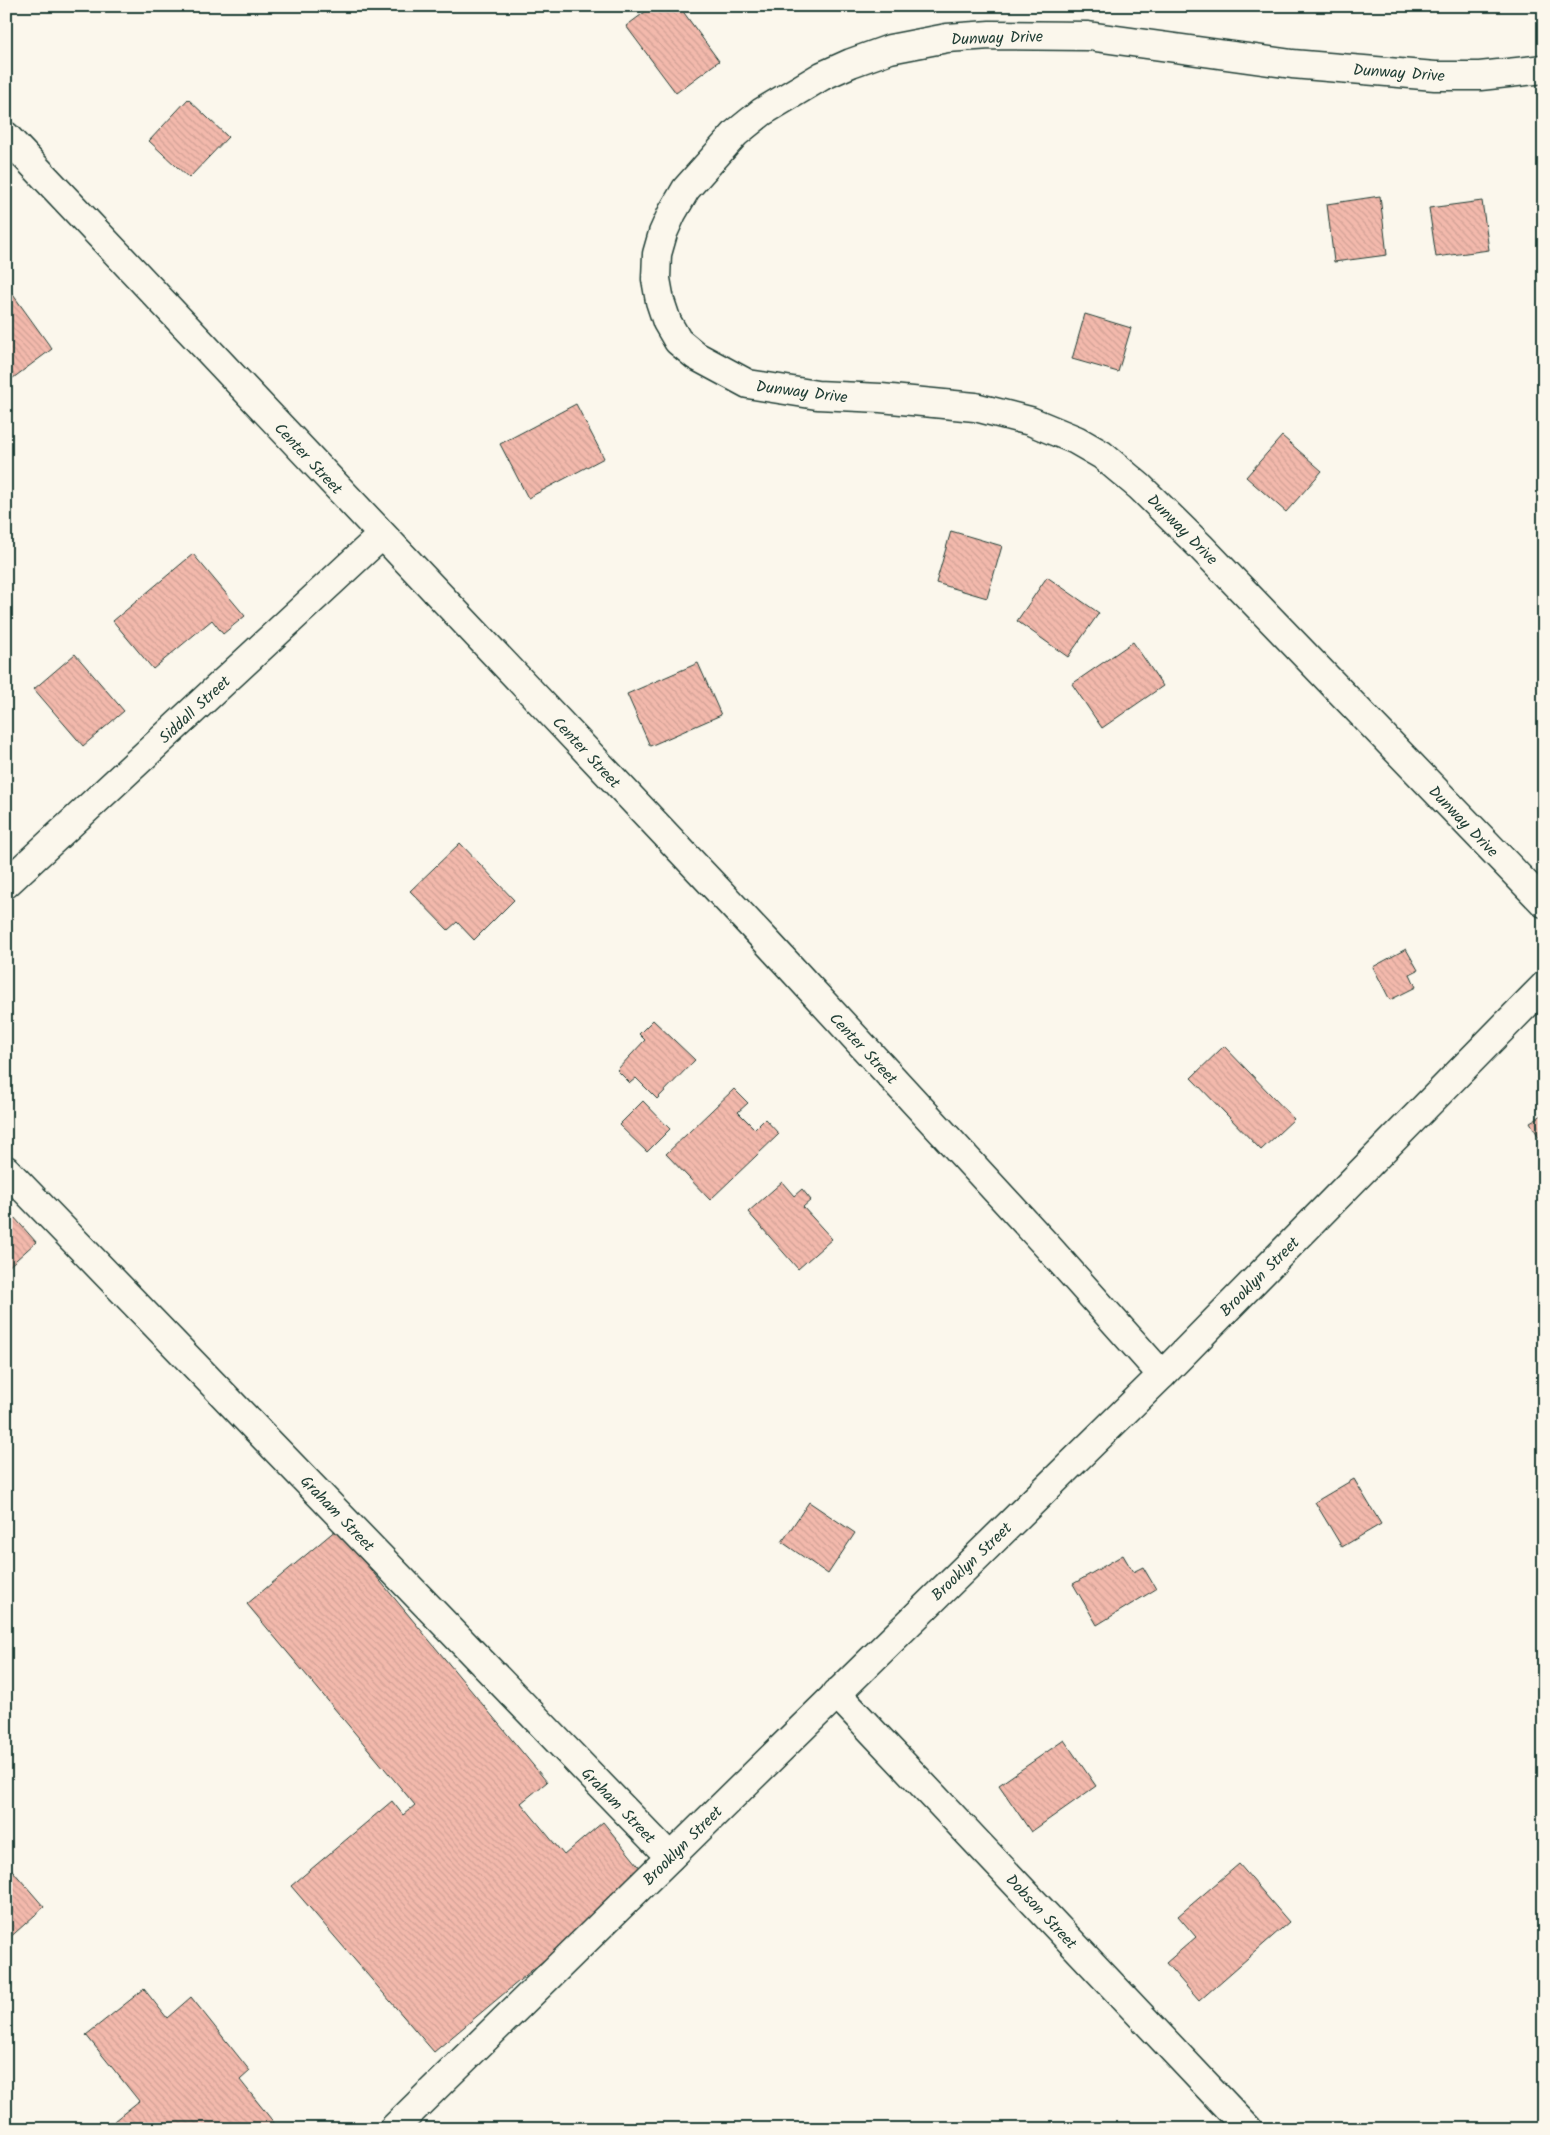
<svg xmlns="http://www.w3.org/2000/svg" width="1550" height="2135" viewBox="0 0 1550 2135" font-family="Kalam,sans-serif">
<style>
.building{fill:url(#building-back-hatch);stroke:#1f3d34}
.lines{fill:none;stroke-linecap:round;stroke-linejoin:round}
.street-casing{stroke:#1f3d34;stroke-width:31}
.secondary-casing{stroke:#1f3d34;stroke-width:31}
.street{stroke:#fbf7ec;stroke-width:28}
.secondary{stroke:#fbf7ec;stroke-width:28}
.labels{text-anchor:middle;stroke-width:4;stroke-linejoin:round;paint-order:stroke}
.street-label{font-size:16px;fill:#1f3d34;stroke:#fbf7ec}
</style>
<defs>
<pattern id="building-back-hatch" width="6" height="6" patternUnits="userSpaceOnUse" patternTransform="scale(1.25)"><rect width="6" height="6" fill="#f3b9ac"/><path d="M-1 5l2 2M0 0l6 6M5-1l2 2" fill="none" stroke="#d0a095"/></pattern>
</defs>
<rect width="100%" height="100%" fill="#fbf7ec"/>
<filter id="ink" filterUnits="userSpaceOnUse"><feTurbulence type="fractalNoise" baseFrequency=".02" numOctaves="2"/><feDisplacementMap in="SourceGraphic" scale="10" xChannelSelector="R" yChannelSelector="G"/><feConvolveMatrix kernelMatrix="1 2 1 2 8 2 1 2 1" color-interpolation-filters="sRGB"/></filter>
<g filter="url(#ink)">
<path class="building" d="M653 6H679L719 61 676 93 626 26Z
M188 99 228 137 189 178 149 141Z
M1380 196 1387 255 1334 262 1327 204Z
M1482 201 1489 250 1436 257 1429 208Z
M11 292 52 349 9 381 6 377V295Z
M1085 314 1131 328 1118 372 1072 359Z
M576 404 604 458 528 498 500 444Z
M1282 436 1322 471 1286 512 1246 477Z
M951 531 1002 546 987 598 936 583Z
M193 554 245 616 223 634 212 620 153 669 113 621Z
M1047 577 1099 613 1068 657 1017 621Z
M1133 642 1163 686 1102 728 1072 684Z
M75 654 124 711 83 746 34 689Z
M698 663 721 715 650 746 627 694Z
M460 843 514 900 474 940 457 922 448 930 410 891Z
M1406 949 1418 970 1410 974 1416 987 1390 1000 1373 967Z
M653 1020 695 1060 657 1099 636 1078 630 1083 617 1070 645 1040 639 1034Z
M1224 1046 1294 1119 1261 1150 1191 1078Z
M734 1089 748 1103 738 1112 755 1129 765 1119 779 1134 710 1200 666 1154Z
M643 1101 670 1129 647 1152 619 1125Z
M1544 1114V1146L1530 1122Z
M782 1182 794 1196 802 1189 811 1200 803 1207 832 1239 798 1269 748 1212Z
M6 1208 36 1242 6 1269Z
M1354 1479 1381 1524 1342 1547 1315 1502Z
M809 1502 855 1533 828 1574 782 1542Z
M337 1529 547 1782 521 1803 564 1855 603 1822 646 1875 434 2052 291 1886 392 1801 403 1815 415 1805 247 1604Z
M1123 1555 1133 1572 1143 1567 1156 1589 1097 1625 1073 1584Z
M1064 1740 1096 1786 1031 1832 999 1785Z
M6 1863 44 1907 6 1941Z
M1239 1864 1289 1922 1199 2001 1166 1963 1196 1937 1178 1916Z
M144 1989 167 2018 191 1997 250 2071 240 2080 279 2129H121L114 2121 139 2101 86 2035Z"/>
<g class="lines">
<defs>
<path id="street" d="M1544 69 1480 76H1435L1292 64 1088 36 990 35 947 38 890 49 851 63 822 76 762 112 736 133 686 189 672 213 663 233 657 254 656 279 660 301 667 322 678 341 696 356 748 384 817 395 881 398 975 407 1030 421 1076 440 1102 455 1140 487 1200 546 1544 903
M6 136 769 944 1048 1247 1162 1375
M6 884 382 535
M6 1170 670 1857
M836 1693 1248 2129"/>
<path id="secondary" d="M393 2129 1162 1375 1544 986"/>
</defs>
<use href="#street" class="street-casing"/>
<use href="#secondary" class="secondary-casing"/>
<use href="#street" class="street"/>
<use href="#secondary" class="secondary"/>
</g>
</g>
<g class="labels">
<g class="street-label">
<text transform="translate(997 37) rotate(-2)" y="6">Dunway Drive</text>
<text transform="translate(1399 72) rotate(4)" y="6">Dunway Drive</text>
<text transform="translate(802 391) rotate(7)" y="6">Dunway Drive</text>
<text transform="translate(309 458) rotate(47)" y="6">Center Street</text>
<text transform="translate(1183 529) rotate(45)" y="6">Dunway Drive</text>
<text transform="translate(194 709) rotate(-43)" y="6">Siddall Street</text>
<text transform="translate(587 752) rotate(47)" y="6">Center Street</text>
<text transform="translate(1464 821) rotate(46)" y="6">Dunway Drive</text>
<text transform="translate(864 1048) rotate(47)" y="6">Center Street</text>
<text transform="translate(1259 1276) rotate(-45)" y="6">Brooklyn Street</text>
<text transform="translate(338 1513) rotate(46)" y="6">Graham Street</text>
<text transform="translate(971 1561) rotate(-44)" y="6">Brooklyn Street</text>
<text transform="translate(619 1805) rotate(46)" y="6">Graham Street</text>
<text transform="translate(682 1845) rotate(-45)" y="6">Brooklyn Street</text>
<text transform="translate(1042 1911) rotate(47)" y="6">Dobson Street</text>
</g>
</g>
<rect width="1550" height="2135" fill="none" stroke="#fbf7ec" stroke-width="25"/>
<rect x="12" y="12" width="1525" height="2110" fill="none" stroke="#1f3d34" stroke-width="2" filter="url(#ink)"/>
</svg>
